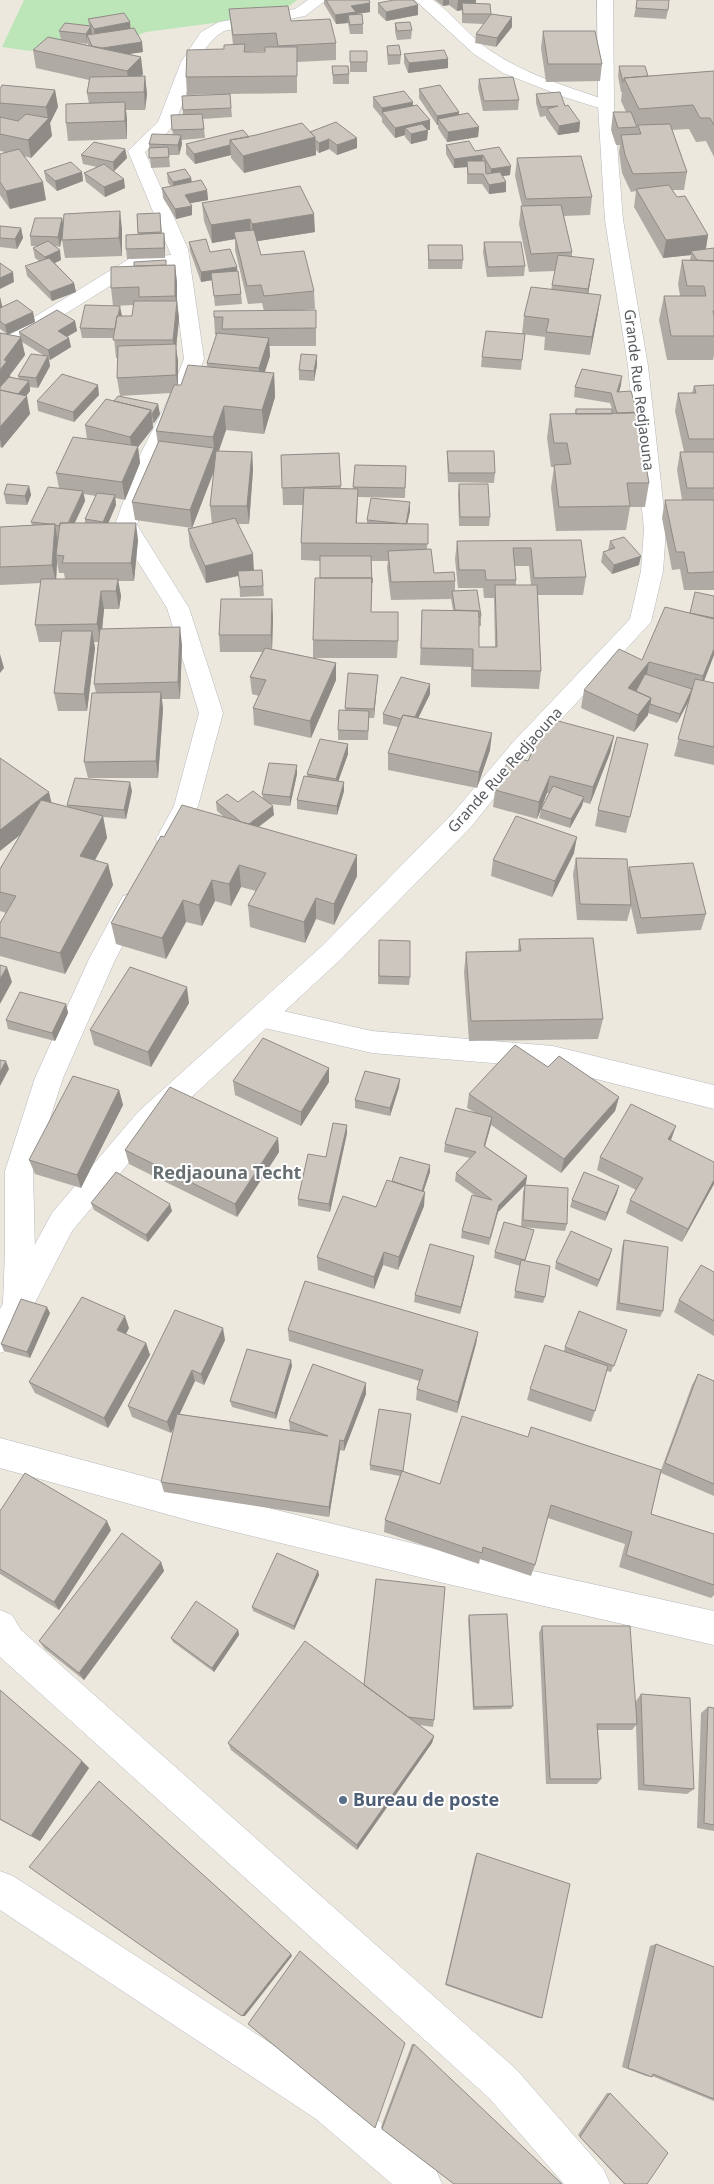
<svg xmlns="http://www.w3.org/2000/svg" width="714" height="2184" viewBox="0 0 714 2184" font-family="'Noto Sans',sans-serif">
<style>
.green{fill:#bce6b8}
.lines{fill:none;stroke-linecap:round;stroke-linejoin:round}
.minor-casing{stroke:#b5b8bd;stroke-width:1}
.tertiary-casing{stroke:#b5b8bd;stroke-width:1}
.minor{fill:#fff;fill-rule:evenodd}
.tertiary{fill:#fff;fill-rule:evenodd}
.wall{fill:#afaaa4;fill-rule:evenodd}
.shaded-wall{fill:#8f8b86}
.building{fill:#ccc6bf;stroke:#8f8b86}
.service-dot{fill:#5c6f8a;stroke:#fff;stroke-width:2}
.labels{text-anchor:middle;stroke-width:4;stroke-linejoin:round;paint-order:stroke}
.street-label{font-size:15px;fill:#585c61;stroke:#fff}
.quarter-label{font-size:18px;font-weight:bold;fill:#686f73;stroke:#fff}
.near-service-label{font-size:18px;font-weight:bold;fill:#4e5e75;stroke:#fff;text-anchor:start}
</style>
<rect width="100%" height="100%" fill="#ece8de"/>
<path class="green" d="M24 0H297L284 10 244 19 146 32 122 42 69 41 30 51 2 47Z"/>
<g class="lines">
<defs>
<path id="minor" d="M308 0H326L305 16 224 31C191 51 191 94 173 125 167 135 153 144 145 152L188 249 204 359 187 402 159 457 137 525 189 608 223 713 198 806 177 846 168 848 159 846 156 839 174 806 199 713 167 608 115 525 139 457 167 402 184 359 172 265 139 268 7 350 0 352V338L129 259 171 255 128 151 158 122 181 62 201 32 219 22 295 9Z
M415 0H433C453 14 468 35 488 49 525 75 569 87 612 102L614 105 612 108 606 110 567 98 503 73 474 54Z
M132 893 141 896 145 903 115 960 63 1078 33 1171 35 1252 33 1303 29 1313 18 1317 7 1313 3 1303 5 1252V1171L35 1078 89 959 123 896Z
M261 1006 372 1031 553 1046 714 1085V1109L553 1068 372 1053 252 1025 248 1017 252 1009Z
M0 1438 195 1490 452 1553 714 1611V1645L452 1585 195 1522 0 1468Z
M0 1871 13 1876 344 2091 436 2170 442 2184H392L316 2119 0 1910Z"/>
<path id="tertiary" d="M597 0H613L614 105 623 220 648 366 666 529 663 571 651 622 530 753 471 827 340 960 158 1128 72 1231 11 1349 0 1353V1309L52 1213 138 1112 322 946 453 813 514 741 630 619 641 571 644 529 628 366 605 220 598 105Z
M0 1610 12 1615 21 1630 517 2070 604 2170 610 2184H564L489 2098 0 1657Z"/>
</defs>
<use href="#minor" class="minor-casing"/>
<use href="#tertiary" class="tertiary-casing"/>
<use href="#minor" class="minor"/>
<use href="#tertiary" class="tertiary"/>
</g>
<path class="wall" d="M324 0H369L370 3V12L356 14 363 24V34H350L348 23 336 24 324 4Z
M435 0H476V3L491 14 512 17V27L496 47 475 43 476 34 484 24 462 23V10L457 11 449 5 443 6Z
M637 0 668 10 666 19 634 17Z
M378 3 418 5V15L386 21 378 13Z
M229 9 291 21 336 43V60L297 62V93L230 94 232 117 203 119 205 138 181 140 182 144 179 155H169L170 167 151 168 149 144 173 135 171 115H183V110L221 94 187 95 186 77 224 49 233 45ZM265 51V52H245Z
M88 19 130 22V29L143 52 128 54 143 74 141 76H145L147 94 145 110H126L127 120V139L68 141 66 123 89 104 87 93 89 80 36 68 33 50 61 39 59 31 89 26ZM75 42 87 44 88 43V45Z
M395 23 412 30 411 39 397 40 395 32Z
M543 31 602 64 600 81 546 82 541 48Z
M387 46 401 55 400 64 388 65 387 55Z
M350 51 367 62V72H350Z
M404 54 448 59V68L408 73 404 63Z
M332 66 349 74V84H333Z
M619 66 648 76 714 71V157L706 141 696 142 689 129 672 130 687 172 684 190H672L677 197 708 235 706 249 714 248V355L713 360H667L659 320 664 296H680L678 284 682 260H690L691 255 663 258 634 207 636 191 631 192 622 173 619 152 620 145H616L611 130 613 112H626L621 101 622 92H621L618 76Z
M479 79 519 100 518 110 483 111 478 88Z
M0 89 55 90 58 107 50 123 52 136 31 158 24 156 46 200 10 209 0 195V154L5 152 0 151Z
M419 89 479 127 478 137 447 142 438 128V125H437L419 98Z
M536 94 580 122 579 132 558 135 546 118V116L540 117 536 103Z
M373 97 413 106 430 120V130H428L427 140 411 144 405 137V135L395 138 382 122V118L373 107Z
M310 132 357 148 337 155 329 149 319 153 316 150V155L244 173 231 158V155L195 164 186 154V144L249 137Z
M446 145 475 151 499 147 510 175 503 176 506 182V192L489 194 482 184H467V167L454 168 446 154Z
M125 149 127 158 114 171 125 188 105 197 86 182 84 173 97 167 83 164 81 155Z
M517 158 592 197 590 215 564 216 572 252V257L591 277 588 294 598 313 590 355 544 350 545 337 522 334 524 316 551 290 555 271 529 272 519 224 521 206H522L515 176Z
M44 171 82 172 83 181 57 191 46 181Z
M167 173 191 178 192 182 207 190 208 200 190 203 192 206V215L176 219 163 198 162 188 171 186 168 183Z
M202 203 315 232 257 241 261 255 314 291 315 309 301 310H316V346H269L270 356 265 372 274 373 275 397 264 434 226 430 219 451 252 452 253 470 249 524H237L254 570H262L264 596 240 597 239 576 206 583 190 547 188 529 212 524 210 506 214 471 192 528 135 520 132 502 158 444 156 431 171 393 120 396 117 378 118 358H116L114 338H82L80 328 122 316H132L134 305 113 306 111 288 166 265H175L177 283V301L179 319 176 348 178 361V385H181L207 367V363L217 335H215L214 317 264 311 262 303 248 304 235 250V239L212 243 204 221Z
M137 214 161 223 162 234 164 233 165 258 127 259 126 249 138 235Z
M62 218 63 225 122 229V256L65 258 62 240 63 233 60 247 55 246 61 260 55 263 74 283 76 292 52 301 27 276 25 266 39 261 35 258 33 248 38 246H31L30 236Z
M0 226 21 228 23 238 17 249 0 247Z
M189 242 237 267 241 294 242 304 215 306 212 280 201 282 190 251Z
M484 242 525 266 524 276 487 277 483 252Z
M428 245 463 260 462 269H428Z
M0 297 2 307 33 312 35 322 8 335 20 337 19 332 75 321 77 331 67 336 71 347 50 360 49 359 50 366 38 388 30 387V391L26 396 30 414 2 448 0 447V333L7 334 0 329ZM22 342 43 355 18 376 19 379 10 377V375L25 355Z
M525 334 521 370 481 367 482 357Z
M317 355V365L314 381 299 380V370Z
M621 385 619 392 637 412 649 483 645 507H630L626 530 556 531 551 488 554 467H551L547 438 550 414H575L576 409H612L610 403 574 397 575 387Z
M714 385V590H684L680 569 672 570 662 518 665 500H682L677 470 680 452H684L675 411 678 393H692L694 386Z
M99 395 74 422 38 411 37 401Z
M106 399 160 414 154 423H153V428L138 447 140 463 125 500 115 498 116 505 108 523 138 540 134 581H118L121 596 119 609H104L102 629 182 645 180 699H162L163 709 158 778H88L84 762 96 693 94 684 98 642H94L95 648 87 711H58L54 693 61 642H39L35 625 41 583 0 585V527L32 525 31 522 59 488 56 473 87 439 85 425ZM84 494 96 496 85 519V523H75L85 501ZM57 562 59 573H64L65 579H56Z
M447 451 495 473 494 483 448 482 447 460Z
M339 453 341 488 353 489 355 465 406 466 405 498 358 497 357 523H367V520L410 502V511L407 524H428L427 549 434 573 455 581V591L481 616V626H479V647H495L494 598H484L483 588H458L455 559 457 541 581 540 586 577 583 595H538L541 671 539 689 471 687V667L420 665 422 610H453L451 599 391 600 387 568 388 561H371L372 583 371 612 398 641 397 658H313V640L320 578V561L301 560V543L303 505H283L281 455ZM515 566H529L531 585H516V580Z
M459 484 490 517 489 526H459L458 494Z
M29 486 31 495 27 505 6 504 4 494Z
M610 541 639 565 612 574 601 562 603 552 608 550Z
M714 596V655L704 681 714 683V765L674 756 689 701 677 723 648 713V715L634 732 581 708 584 690 642 660 690 613Z
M273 617 272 649 336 663V680L311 738 254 725 253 708 259 696 252 694 250 677 262 652H220L219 635Z
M378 675 374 718H369L368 740H338V730L345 710V708Z
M430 694 418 718 490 750 477 788 388 770V753L398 727 383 724V714Z
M614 736 610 753 590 804 583 802 582 806 570 828 539 818 541 809 537 819 493 807 495 790 528 761ZM547 793H549L541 808Z
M348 744V754L338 781 344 791 337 815 297 809V800L307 776V774Z
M644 761 626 833 595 826 598 810Z
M297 774 290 806 270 804 274 815 259 827 357 876 334 925 316 919 305 943 250 927 248 905 256 891 241 887 231 906 215 901 202 926 186 922 166 959 116 944 111 923 164 837 224 817 217 811 216 802H238L263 798 262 794Z
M132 791 126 819 103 817 107 838 95 860 108 864 113 885 65 974 0 956V923L6 913 0 911V869L20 835 52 803 67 807V805Z
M574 853 552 897 491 876 493 860Z
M576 858 628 871 629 867 706 914 701 930 637 934 631 907 627 921 577 920 573 874Z
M519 939 603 1019 598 1039 469 1041 464 972 466 952 518 951Z
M379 940 410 977 409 985 378 984Z
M189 1003 151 1067 94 1045 90 1030Z
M66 1004 68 1013 55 1041 8 1029 6 1020Z
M548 1067 619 1097 615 1111 561 1173 491 1125 485 1146 527 1176 525 1185 567 1224 565 1231 522 1227 532 1237 525 1261 545 1297 543 1303 514 1298 520 1266 494 1258 495 1252 521 1227 523 1192 525 1185 498 1212 489 1245 461 1238 462 1231 476 1196 455 1181 456 1173 470 1158 444 1152 445 1144 474 1112 467 1108 469 1094Z
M233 1081 329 1082 301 1126 235 1095Z
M399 1087 390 1116 355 1108V1100Z
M119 1090 123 1105 81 1188 35 1174 29 1160Z
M347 1133 330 1212 298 1206V1199L326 1157Z
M278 1138 279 1152 237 1217 129 1164 125 1150Z
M671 1141 714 1184 682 1242 626 1213 630 1200 636 1190 597 1170 600 1157Z
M430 1165V1172L423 1192 424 1206 398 1270 383 1265 374 1289 318 1270 317 1257 376 1207 392 1181Z
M617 1193 605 1221 570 1207 572 1200Z
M91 1203 172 1211 148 1242 94 1210Z
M624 1240 663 1311 660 1317 616 1310 622 1247Z
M610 1256 597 1287 555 1269 556 1262Z
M473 1263 460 1314 414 1302 415 1295Z
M714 1272V1336L674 1312 679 1300Z
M50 1313 30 1358 4 1351 1 1344Z
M129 1328 126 1334 146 1343 150 1355 108 1428 35 1393 29 1382Z
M288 1330 478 1332 476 1344 457 1413 416 1400 417 1389 419 1381 289 1341Z
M627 1330 611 1372 607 1371 595 1411 591 1422 527 1400 530 1389 564 1351 565 1347Z
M225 1340 204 1385 195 1381 179 1414 290 1430 289 1421 366 1394 344 1451 340 1450 329 1517 164 1492 161 1482 174 1426 171 1433 132 1417 128 1406Z
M292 1366 276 1419 232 1407 230 1401Z
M698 1374 714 1381V1496L661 1473 651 1514 714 1534V1595L711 1598 619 1567 625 1544 548 1518 535 1565 531 1576 480 1559 479 1564 384 1532 385 1520 400 1476 370 1470V1465L411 1414 403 1471 440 1484 528 1437 661 1470 692 1385Z
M0 1511 111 1530 59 1610 0 1574Z
M161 1562 164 1571 84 1680 45 1649 39 1641Z
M318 1571 319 1575 294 1630 253 1611 252 1607Z
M469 1615 513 1706 511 1709 473 1710 468 1619Z
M542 1626 636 1711V1701L641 1694 694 1789 687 1794 638 1790 636 1725 632 1730H598L601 1779 597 1784H546L539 1633Z
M238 1630 239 1635 214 1672 173 1642 171 1638Z
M364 1685 434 1720 433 1727 419 1725 434 1736 432 1743 357 1850 231 1750 228 1743Z
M0 1690 82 1761 89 1768 40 1841 0 1820Z
M708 1707 714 1708V1831L697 1828 701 1713Z
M477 1853 542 2018H538L445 1985 475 1857Z
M656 1944 714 1967V2101L652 2076V2077L646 2076 622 2067 650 1946Z
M412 2044H414L382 2129 381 2127Z
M607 2093H610L647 2184H624L578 2135Z"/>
<path class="shaded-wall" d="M443 0H449V5L443 6Z
M458 0H476L475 6 462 3V10L457 11Z
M370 3V12L348 15V23L336 24 335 15 351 6Z
M418 5V15L386 21V12Z
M512 17V27L496 47 497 38Z
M130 22 131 32 95 38 94 29Z
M91 26 92 36 87 35V44L86 34Z
M142 42 143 52 94 59 93 50Z
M141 57 143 74 129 89 127 71Z
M448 59V68L408 73 409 63Z
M145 76 147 94 145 110 144 92Z
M55 90 58 107 50 123 52 136 31 158 28 140 48 119 46 107Z
M125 102 127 120V139L125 121Z
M413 102V111L382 113V108Z
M459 112V122L438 119V125H437V116Z
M430 120V130H428L427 140 411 144V134L405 128V135L395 138V128Z
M580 122 579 132 558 135 559 126Z
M479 127 478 137 447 142 448 132Z
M181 135 182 144 179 155 178 145Z
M315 137 316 155 244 173 243 156Z
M357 138V148L337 155V145Z
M329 139V149L319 153V143Z
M230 145 231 155 195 164 194 154Z
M125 149 127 158 114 171 113 162Z
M483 155 482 164 467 161V167L454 168V159Z
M511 166 510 175 491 178V169Z
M82 172 83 181 57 191 55 181Z
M191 178 192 187 174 191 173 182Z
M124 179 125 188 105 197 104 187Z
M43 182 46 200 10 209 6 191Z
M506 182V192L489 194V185Z
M207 190 208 200 186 204 185 195Z
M192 206V215L176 219 175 209Z
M120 211 122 229V256L119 238Z
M314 214 315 232 253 242 252 224Z
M62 218 64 228 60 247 58 237Z
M250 219 251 237 234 232 235 239 212 243 211 225Z
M21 228 23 238 17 249 15 239Z
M164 233 165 243V258L164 248Z
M708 235 705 253 691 251V255L663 258 666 240Z
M60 250 61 260 46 267 45 257Z
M594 259 586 307 588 289Z
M175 265 177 283V301L179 319 176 348 178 361V393L173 340 177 307 175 296Z
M237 267V276L201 282V272Z
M13 272 14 282 0 289V278Z
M74 283 76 292 52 301 50 292Z
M601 295 598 313 590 355 592 337Z
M0 297 4 314 0 315Z
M120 306 122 316 117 338 116 329Z
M33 312 35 322 7 335 5 325Z
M75 321 77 331 60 341 58 331Z
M21 337 25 355 10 375 11 379 0 391V370L4 360Z
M69 338 71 347 50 360 48 350Z
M269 338 270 356 260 386 259 368Z
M317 355V365L314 381V371Z
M48 356 50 366 38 388 36 378Z
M274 373 275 397 264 434 262 410Z
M622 376 621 385 616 401 617 392Z
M29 381 30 391 19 405 17 396Z
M98 385 99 395 74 422 73 412Z
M27 396 30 414 2 448 0 438V427Z
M158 404 160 414 154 423 152 414Z
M224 406 226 430 215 461 213 437Z
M151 410 153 428 138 447 140 463 125 500 122 482 132 455 130 437Z
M214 448 216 466 192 528 190 510Z
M252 452 253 470 249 524 247 506Z
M29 486 31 495 27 505 25 496Z
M83 491 85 501 68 536 67 527Z
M115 495 116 505 105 531 103 522Z
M410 502V511L405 534 406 524Z
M136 523 138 540 134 581 131 563Z
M55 524 58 542 56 555 57 562 56 583 52 565Z
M253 554 254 572 206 583 205 566Z
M641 556 639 565 612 574 614 565Z
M118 579 121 596 119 609 116 591Z
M101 591 104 609 101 642 97 624Z
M272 599 273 617 272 652 271 635Z
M180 627 182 645 180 699 178 682Z
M92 631 95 648 87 711 84 694Z
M714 649V655L699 694 703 676Z
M0 654 4 668 0 673Z
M649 662 646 680 625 705 628 688Z
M336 663V680L311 738 310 721Z
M378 675 377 684 374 718V709Z
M430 684V694L412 731 413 722Z
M692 689 690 698 677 723 680 714Z
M161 692 163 709 158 778 156 761Z
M651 698 648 715 634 732 638 715Z
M492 733 490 750 477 788 479 772Z
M614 736 610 753 590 804 593 787Z
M348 744V754L336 788V779Z
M297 765V774L290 806V797Z
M550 776 547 793 537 819 539 802Z
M130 782 132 791 126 819 124 810Z
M344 782V791L337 815V806Z
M49 792 53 809 0 851V830Z
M584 797 582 806 570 828 571 819Z
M273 806 274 815 247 835 246 826Z
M103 816 107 838 85 878 80 856Z
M577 837 574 853 552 897 555 881Z
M357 855V876L334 925V904Z
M108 864 113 885 65 974 60 953Z
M239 865 241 887 231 906 229 884Z
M212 880 215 901 202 926 199 905Z
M316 898V919L305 943 304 922Z
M183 900 186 922 166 959 162 938Z
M7 967 12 982 0 1004V979Z
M187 987 189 1003 151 1067 148 1052Z
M66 1004 68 1013 55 1041 52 1033Z
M6 1061 9 1069 0 1086V1072Z
M329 1068V1082L301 1126V1112Z
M400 1079 399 1087 390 1116V1108Z
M119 1090 123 1105 81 1188 77 1175Z
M619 1097 615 1111 561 1173 564 1159Z
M492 1117 491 1125 483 1153 484 1146Z
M347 1125V1133L330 1212 329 1204Z
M676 1126 671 1140 663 1153 668 1139Z
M278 1138 279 1152 237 1217 235 1204Z
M430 1165V1172L421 1199 422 1192Z
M527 1176 526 1184 498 1212 489 1245 499 1205Z
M714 1180V1184L682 1242 688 1229Z
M619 1186 617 1193 605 1221 607 1213Z
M425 1192 424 1206 398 1270 399 1257Z
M170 1204 172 1211 148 1242 146 1235Z
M612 1249 610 1256 597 1287 599 1280Z
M384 1252 383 1265 374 1289V1277Z
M474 1256 473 1263 460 1314 461 1307Z
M47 1307 50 1313 30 1358 27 1352Z
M125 1316 129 1328 121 1342 117 1330Z
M223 1328 225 1340 204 1385 201 1374Z
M478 1332 476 1344 457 1413 458 1402Z
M146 1343 150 1355 108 1428 104 1418Z
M291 1360 292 1366 276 1419 275 1413Z
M192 1370 195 1381 171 1433 167 1422Z
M366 1383V1394L344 1451V1441Z
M340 1440V1450L329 1517V1507Z
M107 1521 111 1530 59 1610 54 1602Z
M161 1562 164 1571 84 1680 79 1673Z
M318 1571 319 1575 294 1630V1626Z
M238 1630 239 1635 214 1672 212 1668Z
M434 1736 432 1743 357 1850V1845Z
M82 1761 89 1768 40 1841 31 1836Z
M291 1954 292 1956 245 2016H242Z"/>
<path class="building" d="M326 0H369L370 3 351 6 356 12 335 15Z
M394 0H413L418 5 386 12 378 3Z
M637 0H669L668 10 636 8Z
M462 3 490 4 491 14H463Z
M288 6 291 21 330 19 336 43 278 46 276 33 233 35 229 9Z
M124 13 130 22 94 29 88 19Z
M362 14 363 24 350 25 348 15Z
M491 14 512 17 497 38 476 34Z
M410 22 412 30 397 31 395 23Z
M65 23 91 26 86 34 59 31Z
M134 28 142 42 102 48 92 46 87 35Z
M543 31H595L602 64H548Z
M48 37 141 57 127 71 33 50Z
M245 44 244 52H265V47H297V76L186 77 187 50 224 49V45Z
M399 45 401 55H388L387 46Z
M444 50 448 59 409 63 404 54Z
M350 51H367V62H350Z
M332 66H348L349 74 333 75Z
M619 66H645L648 76 624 78V82H623Z
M714 71V125L710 118H700L693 105 639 109 624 78Z
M145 76 144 92 87 93 90 77Z
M513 77 519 100 484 101 479 79Z
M2 85 55 90 46 107 0 103V89Z
M440 85 459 112 437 116 419 89Z
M404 91 413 102 382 108 373 97Z
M560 92 565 106 568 105 580 122 559 126 547 109 558 106 541 107 536 94Z
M230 94 231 108 183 110 182 96Z
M125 102V121L66 123V104Z
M417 105 430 120 395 128 382 112Z
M613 112H631L637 127 618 128Z
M468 113 479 127 448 132 438 119Z
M26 114 49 118 28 140 0 134V117L18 121Z
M202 114 204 129 172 130 171 115Z
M336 122 357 138 337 145 329 139 319 143 315 140V137L310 132Z
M302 123 315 137 243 156 230 140 256 135Z
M422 124 428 130 411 134 405 128Z
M670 124 687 172 633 174 625 155 621 135 641 134 638 125Z
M243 130 249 137 230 140V145L194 154 186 144Z
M152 134 181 135 178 145 149 144Z
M469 141 475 151 499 147 511 166 491 169 483 155 454 159 446 145Z
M94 142 125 149 113 162 81 155Z
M168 147 169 157 149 158V148Z
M19 149 43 182 6 191 0 182V154Z
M581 156 592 197 526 199 517 158Z
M467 161H485L486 174 500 172 506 182 489 185 483 174H468Z
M71 162 82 172 55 181 44 171Z
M104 164 124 179 104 187 84 173Z
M185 169 191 178 173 182 167 173Z
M201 180 207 190 185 195 192 206 175 209 162 188Z
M669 185 677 197 685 196 708 235 666 240 636 189Z
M300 186 314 214 252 224 250 219 211 225 202 203Z
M561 205 572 252 531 254 521 206Z
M120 211 119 238 62 240 64 214Z
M160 213 161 232 138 233 137 214Z
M35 218H62L58 237 30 236Z
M0 226 21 228 15 239 0 238Z
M254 230 261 255 304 251 314 291 264 296 261 285 247 286 234 232Z
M164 233V248L126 249V235Z
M206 239 210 252 230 249 237 267 201 272 189 242Z
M48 241 60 250 45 257 33 248Z
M484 242H521L525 266 488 267Z
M428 245H462L463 260H429Z
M714 248V261L697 260 691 251Z
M558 255 594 259 588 289 552 285Z
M49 258 74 283 50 292 25 266Z
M166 260V265L134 266V262Z
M682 260 714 261V311H713L714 317V336H671L664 296H706L704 286H687Z
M0 263 13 272 0 278Z
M175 265V296L139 297V287L111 288V267Z
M238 271 241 294 214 296 211 273Z
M531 287 601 295 592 337 546 332 549 319 524 316Z
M17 300 33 312 5 325 0 321V308Z
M134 301H177L173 340H113L117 316H132Z
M85 305 120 306 118 316H117L115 329 80 328Z
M57 310 75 321 58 331 69 338 48 350 19 332Z
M316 310V328L222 329 223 317H214V311Z
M486 331 525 334 522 360 482 357Z
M0 333 21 337 4 360 7 361 0 370Z
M217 333 269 338 259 368 207 363Z
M176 344V375L117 378 118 346Z
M31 354 48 356 36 378 18 376Z
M301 354 317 355 314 371 299 370Z
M188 365 274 373 262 410 224 406 213 437 156 431 174 385H181Z
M582 369 622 376 617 392 631 391 637 412 617 413 611 393 575 387Z
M62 374 98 385 73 412 37 401Z
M9 377 29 381 18 394 0 390V387Z
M714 385V439H689L678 393H696L694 386Z
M0 390 27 396 0 427Z
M118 396 158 404 152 414 151 413V410L114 401Z
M106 399 151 410 130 437 85 425Z
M576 409H612V414H576Z
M637 413 649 483H627L630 506 559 507 554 465 571 464 567 443H554L550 414Z
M73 437 138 446 122 482 56 473Z
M159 441 214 448 190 510 132 502Z
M216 451 252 452 247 506H210Z
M447 451H494L495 473H449Z
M680 452H714V488H687Z
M339 453 341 486 282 488 281 455Z
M355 465 406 466 405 488 353 487Z
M7 484 29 486 25 496 4 494Z
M459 484H488L490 517H460Z
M48 487 83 491 68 523H60V526L55 525V524H49L31 522Z
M304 488 358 489 356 523 428 524V544L301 543Z
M97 493 115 495 103 522 85 519Z
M371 498 410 502 406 524 367 520Z
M665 500H714V572L688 573 684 552H676Z
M235 518 253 554 205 566 188 529Z
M60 523H136L131 563H62L64 556 56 555Z
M55 524 52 565 0 567V527Z
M624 537 641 556 614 565 603 552 615 548 610 541Z
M581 540 586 577 534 578 531 548H513L516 580H486L485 570H459L457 541Z
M431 549 434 573 454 572 455 581 391 582 388 551Z
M320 556H371L372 583V578H320Z
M262 570 263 586 240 587 238 571Z
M315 578H372L371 612H398V641L313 640Z
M41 579H118L116 591H101L97 624 35 625Z
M495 585H537L541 671 473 670V649L421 648 422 610 479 611V647H497Z
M477 590 481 616 479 617V611L455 610 452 591Z
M695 592 714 596V618L690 613Z
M221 599H272L271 635H219Z
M665 607 714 619V649L703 676 649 662 628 688 651 698 638 715 584 690 619 649 642 660Z
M180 627 178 682 94 684 100 629Z
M62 631H92L84 694 54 693Z
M265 648 336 663 310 721 253 708 266 680 250 677Z
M348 673 378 675 374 709 345 708Z
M645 674 692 689 680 714 650 704 651 698 636 691Z
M401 677 430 684 415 717 403 715 401 719 383 714Z
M695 679 714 683V747L678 739Z
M161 692 156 761 84 762 92 693Z
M339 710 369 711 368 731 338 730Z
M403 715 492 733 479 772 388 753Z
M547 718 614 736 593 787 550 776 539 802 495 790 510 756 528 761Z
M617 737 648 744 630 817 598 810Z
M320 739 348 744 336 779 307 774Z
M0 758 49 792 0 830Z
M269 763 297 765 290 797 262 794Z
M304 776 344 782 337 806 297 800Z
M75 778 130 782 124 810 67 805Z
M553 786 584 797 571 819 541 809Z
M253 791 273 806 249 824 241 822 216 802 227 794 238 802Z
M41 800 103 816 80 856 108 864 60 953 0 937V923L16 896 0 892V869Z
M182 805 357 855 334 904 316 898 304 922 248 905 266 873 239 865 229 884 212 880 199 905 183 900 162 938 111 923 161 836 164 837Z
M516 816 577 837 555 881 493 860Z
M576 858 627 859 631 905 580 904Z
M693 863 706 914 641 918 629 867Z
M593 938 603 1019 471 1021 466 952 521 951 519 939Z
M379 940 410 941V977L379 976Z
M0 965 7 967 0 979Z
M130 967 187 987 148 1052 90 1030Z
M20 992 66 1004 52 1033 6 1020Z
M263 1038 329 1068 301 1112 233 1081Z
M515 1045 548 1067 559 1056 619 1097 564 1159 469 1094Z
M0 1060 6 1061 0 1072Z
M365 1071 400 1079 390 1108 355 1100Z
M73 1076 119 1090 77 1175 29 1160Z
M170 1087 278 1138 235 1204 125 1150Z
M631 1104 676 1126 668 1139 714 1162V1180L688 1229 630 1200 643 1178 600 1157Z
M456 1108 492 1117 484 1146 527 1176 499 1205 490 1238 462 1231 472 1195 492 1200 456 1173 476 1152 445 1144Z
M333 1123 347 1125 329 1204 298 1199 308 1154 326 1157Z
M400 1157 430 1165 422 1191 392 1181Z
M116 1172 170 1204 146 1235 91 1203Z
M584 1172 619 1186 607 1213 572 1200Z
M387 1180 425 1192 399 1257 384 1252 374 1277 317 1257 343 1196 376 1207Z
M525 1185 568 1188 567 1224 523 1220Z
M504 1222 534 1230 525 1260 495 1252Z
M571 1231 612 1249 599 1280 556 1262Z
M624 1240 668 1247 663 1311 619 1303Z
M430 1244 474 1256 461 1307 415 1295Z
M521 1260 550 1266 545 1297 515 1291Z
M701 1265 714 1272V1321L679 1300Z
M305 1281 478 1332 458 1402 417 1389 423 1370 288 1330Z
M82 1297 125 1316 117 1330 146 1343 104 1418 29 1382Z
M21 1299 47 1307 27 1352 1 1344Z
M175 1310 223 1328 201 1374 192 1370 167 1422 128 1406Z
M579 1311 627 1330 614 1366 565 1347Z
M545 1345 608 1366 595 1411 530 1389Z
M247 1349 291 1360 275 1413 230 1401Z
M313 1364 366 1383 344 1441 340 1440 329 1507 161 1482 177 1414 328 1436 289 1421Z
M698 1374 714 1381V1484L665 1463Z
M379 1409 411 1414 403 1471 370 1465Z
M462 1416 528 1437 531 1427 661 1470 651 1514 714 1534V1585L626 1555 632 1532 551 1505 535 1565 483 1547 482 1553 385 1520 402 1471 440 1484Z
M25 1473 107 1521 54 1602 0 1569V1511Z
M122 1533 161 1562 79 1673 39 1641Z
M277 1553 318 1571 294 1626 252 1607Z
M376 1579 445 1587 434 1720 408 1717 364 1685Z
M196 1601 238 1630 212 1668 171 1638Z
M507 1614 513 1706 474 1707 469 1615Z
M542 1626H630L637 1724H597L601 1779H550Z
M305 1641 434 1736 357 1845 228 1743Z
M0 1690 82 1761 31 1836 0 1819Z
M641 1694 690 1698 694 1789 644 1785Z
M708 1707 714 1708V1825L704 1823Z
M99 1781 291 1954 242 2016 29 1867Z
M477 1853 570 1884 542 2018 446 1984Z
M656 1944 714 1967V2099L653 2074 652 2077 628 2068Z
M300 1951 405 2043 375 2128 248 2024Z
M414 2044 562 2184H454L382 2129Z
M610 2093 668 2153 647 2184H625L580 2137Z"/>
<circle class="service-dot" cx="343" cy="1800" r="5"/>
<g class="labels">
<g class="street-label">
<text transform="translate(639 390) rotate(83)" y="5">Grande Rue Redjaouna</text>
<text transform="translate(505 770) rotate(-48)" y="5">Grande Rue Redjaouna</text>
</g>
<g class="quarter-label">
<text x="227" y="1179">Redjaouna Techt</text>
</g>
<g class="near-service-label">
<text x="353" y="1806">Bureau de poste</text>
</g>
</g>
</svg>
